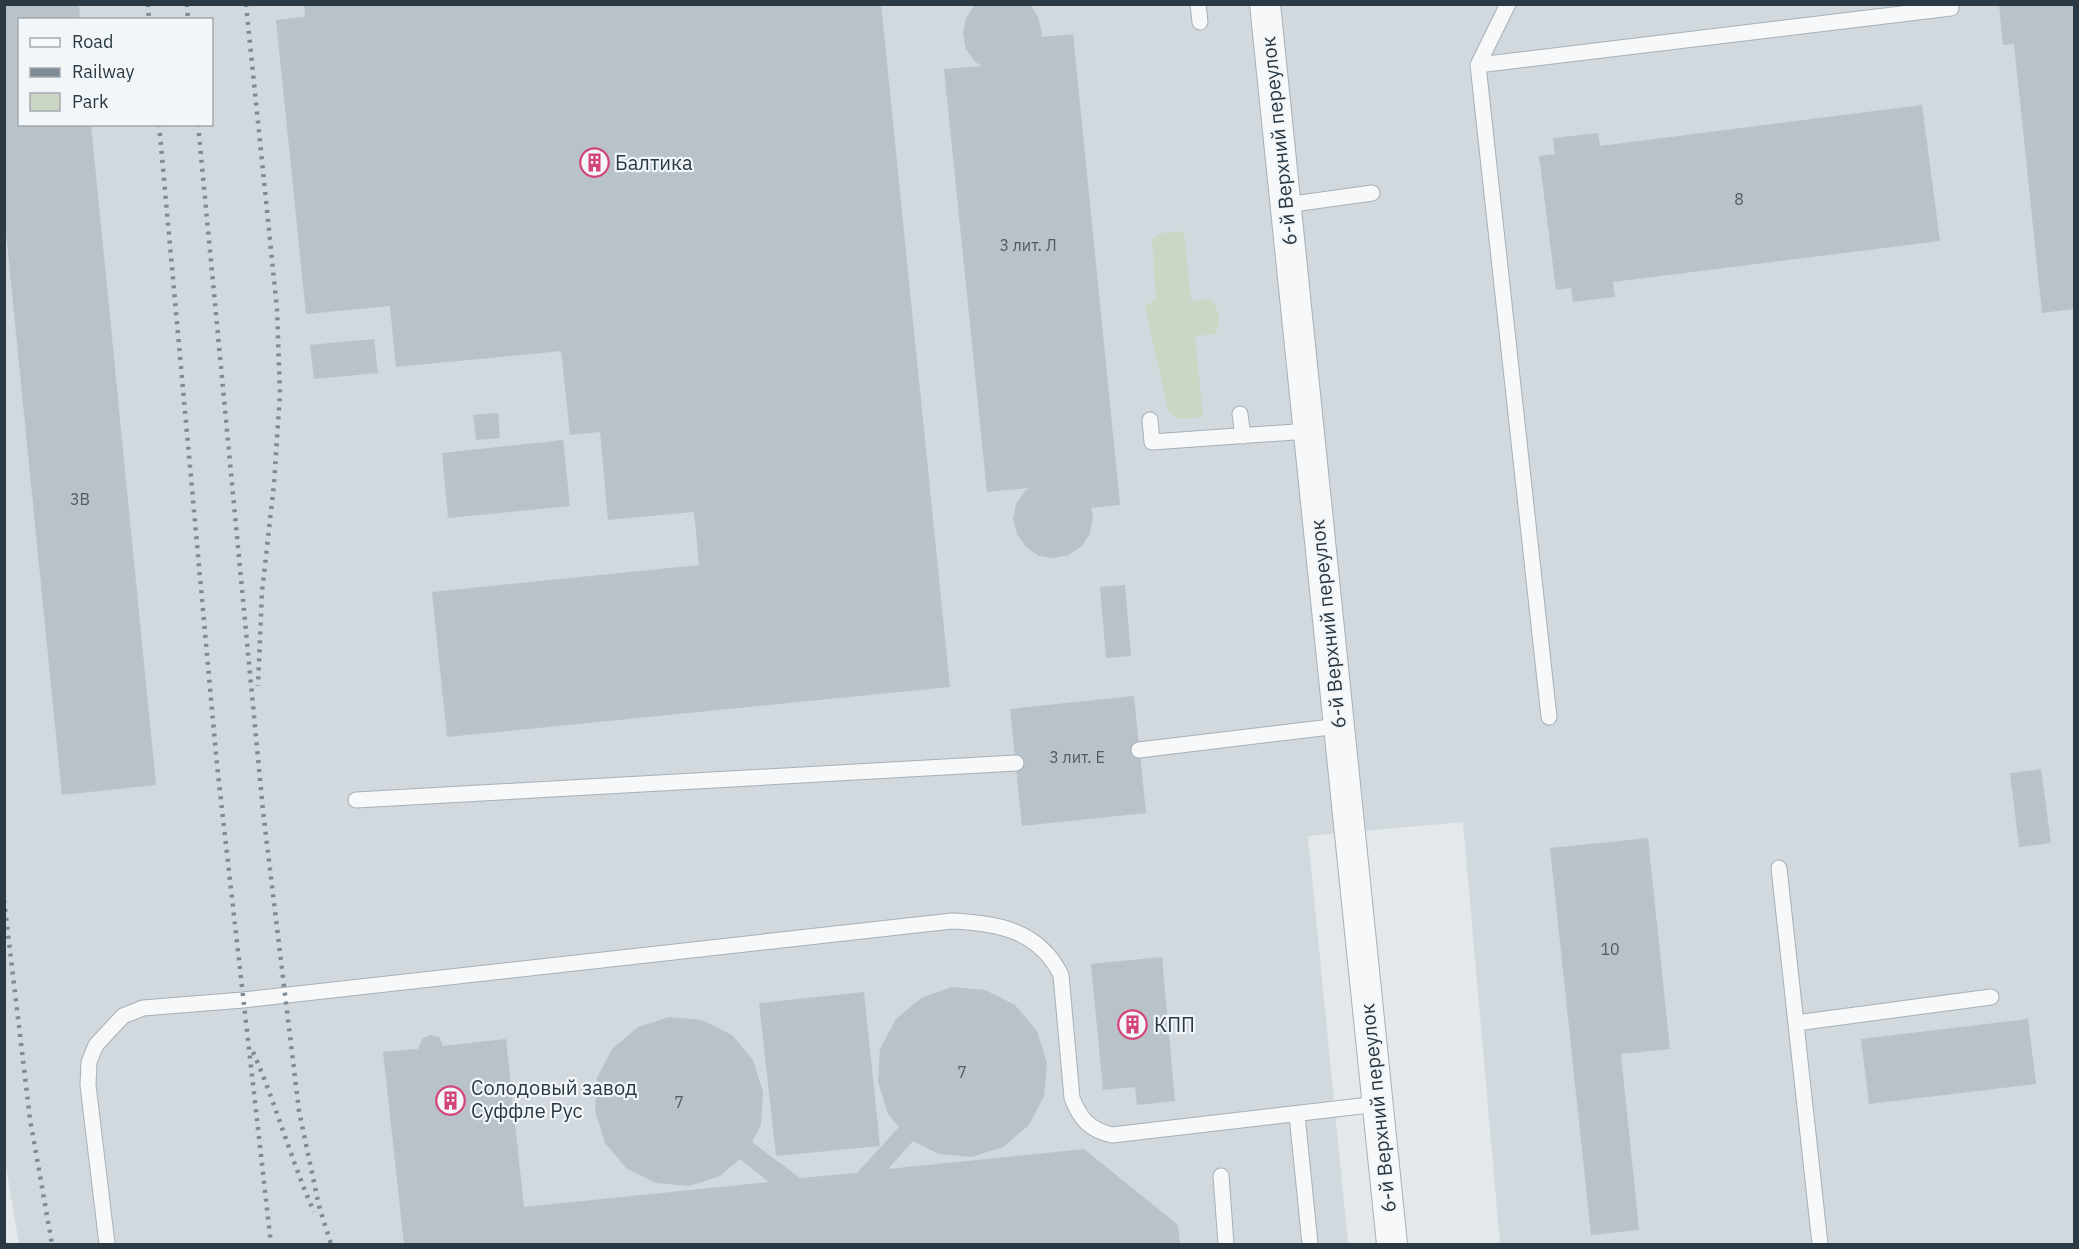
<svg xmlns="http://www.w3.org/2000/svg" width="2079" height="1249" viewBox="0 0 2079 1249" font-family="'IBM Plex Sans',sans-serif">
<style>
.built{fill:#d1d8de;fill-rule:evenodd}
.green{fill:#ccd6c4}
.building{fill:#bac2c9}
.lines{fill:none;stroke-linecap:round;stroke-linejoin:round}
.lane-casing{stroke:#a8b0b6;stroke-width:17}
.street-casing{stroke:#a8b0b6;stroke-width:32}
.lane{stroke:#f6f8f9;stroke-width:15}
.street{stroke:#f6f8f9;stroke-width:30}
.rail{stroke:#7c8b96;stroke-width:4.5;stroke-dasharray:3 6;stroke-linecap:butt}
.labels{text-anchor:middle;stroke-width:4.5;stroke-linejoin:round;paint-order:stroke}
.number-label{font-size:16px;fill:#4e5b65}
.street-label{font-size:20px;fill:#2a3944;stroke:#f3f6f9}
.poi-label{font-size:20px;fill:#2a3944;stroke:#f3f6f9;text-anchor:start}
</style>
<rect width="100%" height="100%" fill="#e3e8eb"/>
<path class="built" d="M4 5H2074V1244H1500L1463 822 1308 836 1348 1244H19L4 1153ZM20 20H212V124H20Z"/>
<path class="green" d="M1184 231 1191 301 1208 299 1213 301C1219 310 1222 325 1214 334L1195 336 1203 417C1190 418 1174 423 1168 410L1145 306 1156 299 1152 239 1162 233Z"/>
<path class="building" d="M304 4H881L950 687 447 737 432 592 699 565 694 512 608 520 600 432 570 435 561 351 396 367 390 306 306 314 276 20 305 17Z
M975 4H1030L1038 17 1042 32 1041 37 1073 34 1120 505 1091 508 1093 517 1090 533 1082 546 1069 555 1054 558 1039 556 1026 547 1017 534 1013 519 1016 504 1025 491 1029 488 987 492 944 69 982 66 975 62 966 49 963 34 966 18Z
M4 5H79L80 20H20V124H91L156 785 62 795 4 213Z
M1999 5H2074V309L2042 313 2014 44 2003 45Z
M1922 105 1940 241 1613 282 1615 297 1573 302 1571 288 1556 290 1539 156 1555 154 1553 138 1598 133 1600 146Z
M374 339 378 373 314 379 310 345Z
M498 413 500 438 476 440 473 415Z
M563 440 570 506 448 518 442 453Z
M1125 585 1131 656 1106 658 1100 587Z
M1134 696 1146 813 1022 826 1010 709Z
M2041 769 2051 843 2019 847 2010 773Z
M1648 838 1670 1049 1621 1054 1639 1230 1591 1235 1550 848Z
M1162 957 1175 1101 1137 1105 1135 1087 1103 1090 1091 964Z
M952 987 985 990 1015 1005 1037 1031 1047 1063 1044 1096 1029 1125 1003 1147 972 1157 939 1154 913 1141 888 1169 1084 1149 1178 1225 1180 1244H404L383 1052 418 1049 422 1039 430 1035 439 1037 443 1046 506 1039 524 1207 769 1182 740 1159 720 1176 689 1186 656 1183 626 1168 605 1143 595 1111 597 1078 612 1049 638 1027 669 1017 702 1020 732 1035 753 1060 763 1092 761 1125 752 1142 800 1178 857 1173 899 1127 888 1114 878 1082 880 1049 896 1019 921 998Z
M864 992 880 1146 776 1156 759 1003Z
M2028 1019 2036 1084 1869 1104 1861 1039Z"/>
<g class="lines">
<defs>
<path id="lane" d="M1198 4 1200 22
M1508 4 1478 65 1549 717
M1478 65 1951 8 1950 4
M1286 205 1372 193
M1240 414 1243 436
M1150 420 1152 442 1309 431
M1139 750 1339 726
M356 800 1016 763
M1779 868 1820 1244
M1796 1023 1991 997
M1297 1115 1310 1244
M1221 1176 1226 1244
M107 1244 88 1085 89 1062 96 1045 123 1016 143 1008 243 1000 952 921C997 923 1039 930 1061 975L1072 1098C1080 1119 1090 1130 1112 1135L1378 1104"/>
<path id="street" d="M1265 4 1392 1244"/>
</defs>
<use href="#lane" class="lane-casing"/>
<use href="#street" class="street-casing"/>
<use href="#lane" class="lane"/>
<use href="#street" class="street"/>
<path class="rail" d="M148 4 149 20
M187 4 188 20
M246 4 277 309 280 394 274 484 262 592 258 686
M159 124 217 765 271 1244
M198 124 263 811 299 1111 319 1206 331 1244
M4 900 30 1119 52 1244
M253 1052C276 1104 291 1160 314 1212"/>
</g>
<defs>
<symbol id="building-ring" viewBox="-11 -11 22 22"><circle r="9.5" fill="#f3f6f9" stroke="#d34578" stroke-width="1.5"/><path d="M-4-6H4V6H1V3H-1V6H-4ZM-2.5-4.3h1.7v1.8h-1.7ZM.8-4.3h1.7v1.8H.8ZM-2.5-1h1.7V.8h-1.7ZM.8-1h1.7V.8H.8Z" fill="#d34578"/></symbol>
</defs>
<g fill-rule="evenodd">
<use href="#building-ring" x="578" y="146" width="33" height="33"/>
<use href="#building-ring" x="1116" y="1008" width="33" height="33"/>
<use href="#building-ring" x="434" y="1084" width="33" height="33"/>
</g>
<g class="labels">
<g class="number-label">
<text x="1739" y="205">8</text>
<text x="1028" y="251">3 лит. Л</text>
<text x="80" y="505">3В</text>
<text x="1077" y="763">3 лит. Е</text>
<text x="1610" y="955">10</text>
<text x="962" y="1078">7</text>
<text x="679" y="1108">7</text>
</g>
<g class="street-label">
<text transform="translate(1279 141) rotate(-96)" y="7">6-й Верхний переулок</text>
<text transform="translate(1328 624) rotate(-96)" y="7">6-й Верхний переулок</text>
<text transform="translate(1378 1108) rotate(-96)" y="7">6-й Верхний переулок</text>
</g>
<g class="poi-label">
<text x="615" y="170">Балтика</text>
<text x="1154" y="1032">КПП</text>
<text x="471" y="1095">Солодовый завод<tspan x="471" dy="23">Суффле Рус</tspan></text>
</g>
</g>
<rect width="2079" height="1249" fill="none" stroke="#2a3944" stroke-width="12"/>
<rect x="18" y="18" width="195" height="108" fill="#f3f6f9" stroke="#a3aab1" stroke-width="1.5"/>
<rect x="30" y="38" width="30" height="9" fill="#f6f8f9" stroke="#a3aab1" stroke-width="1.5"/>
<text x="72" y="48" font-size="18" fill="#2a3944">Road</text>
<rect x="30" y="68" width="30" height="9" fill="#7c8b96" stroke="#a3aab1" stroke-width="1.5"/>
<text x="72" y="78" font-size="18" fill="#2a3944">Railway</text>
<rect x="30" y="93" width="30" height="18" fill="#ccd6c4" stroke="#a3aab1" stroke-width="1.5"/>
<text x="72" y="108" font-size="18" fill="#2a3944">Park</text>
</svg>
